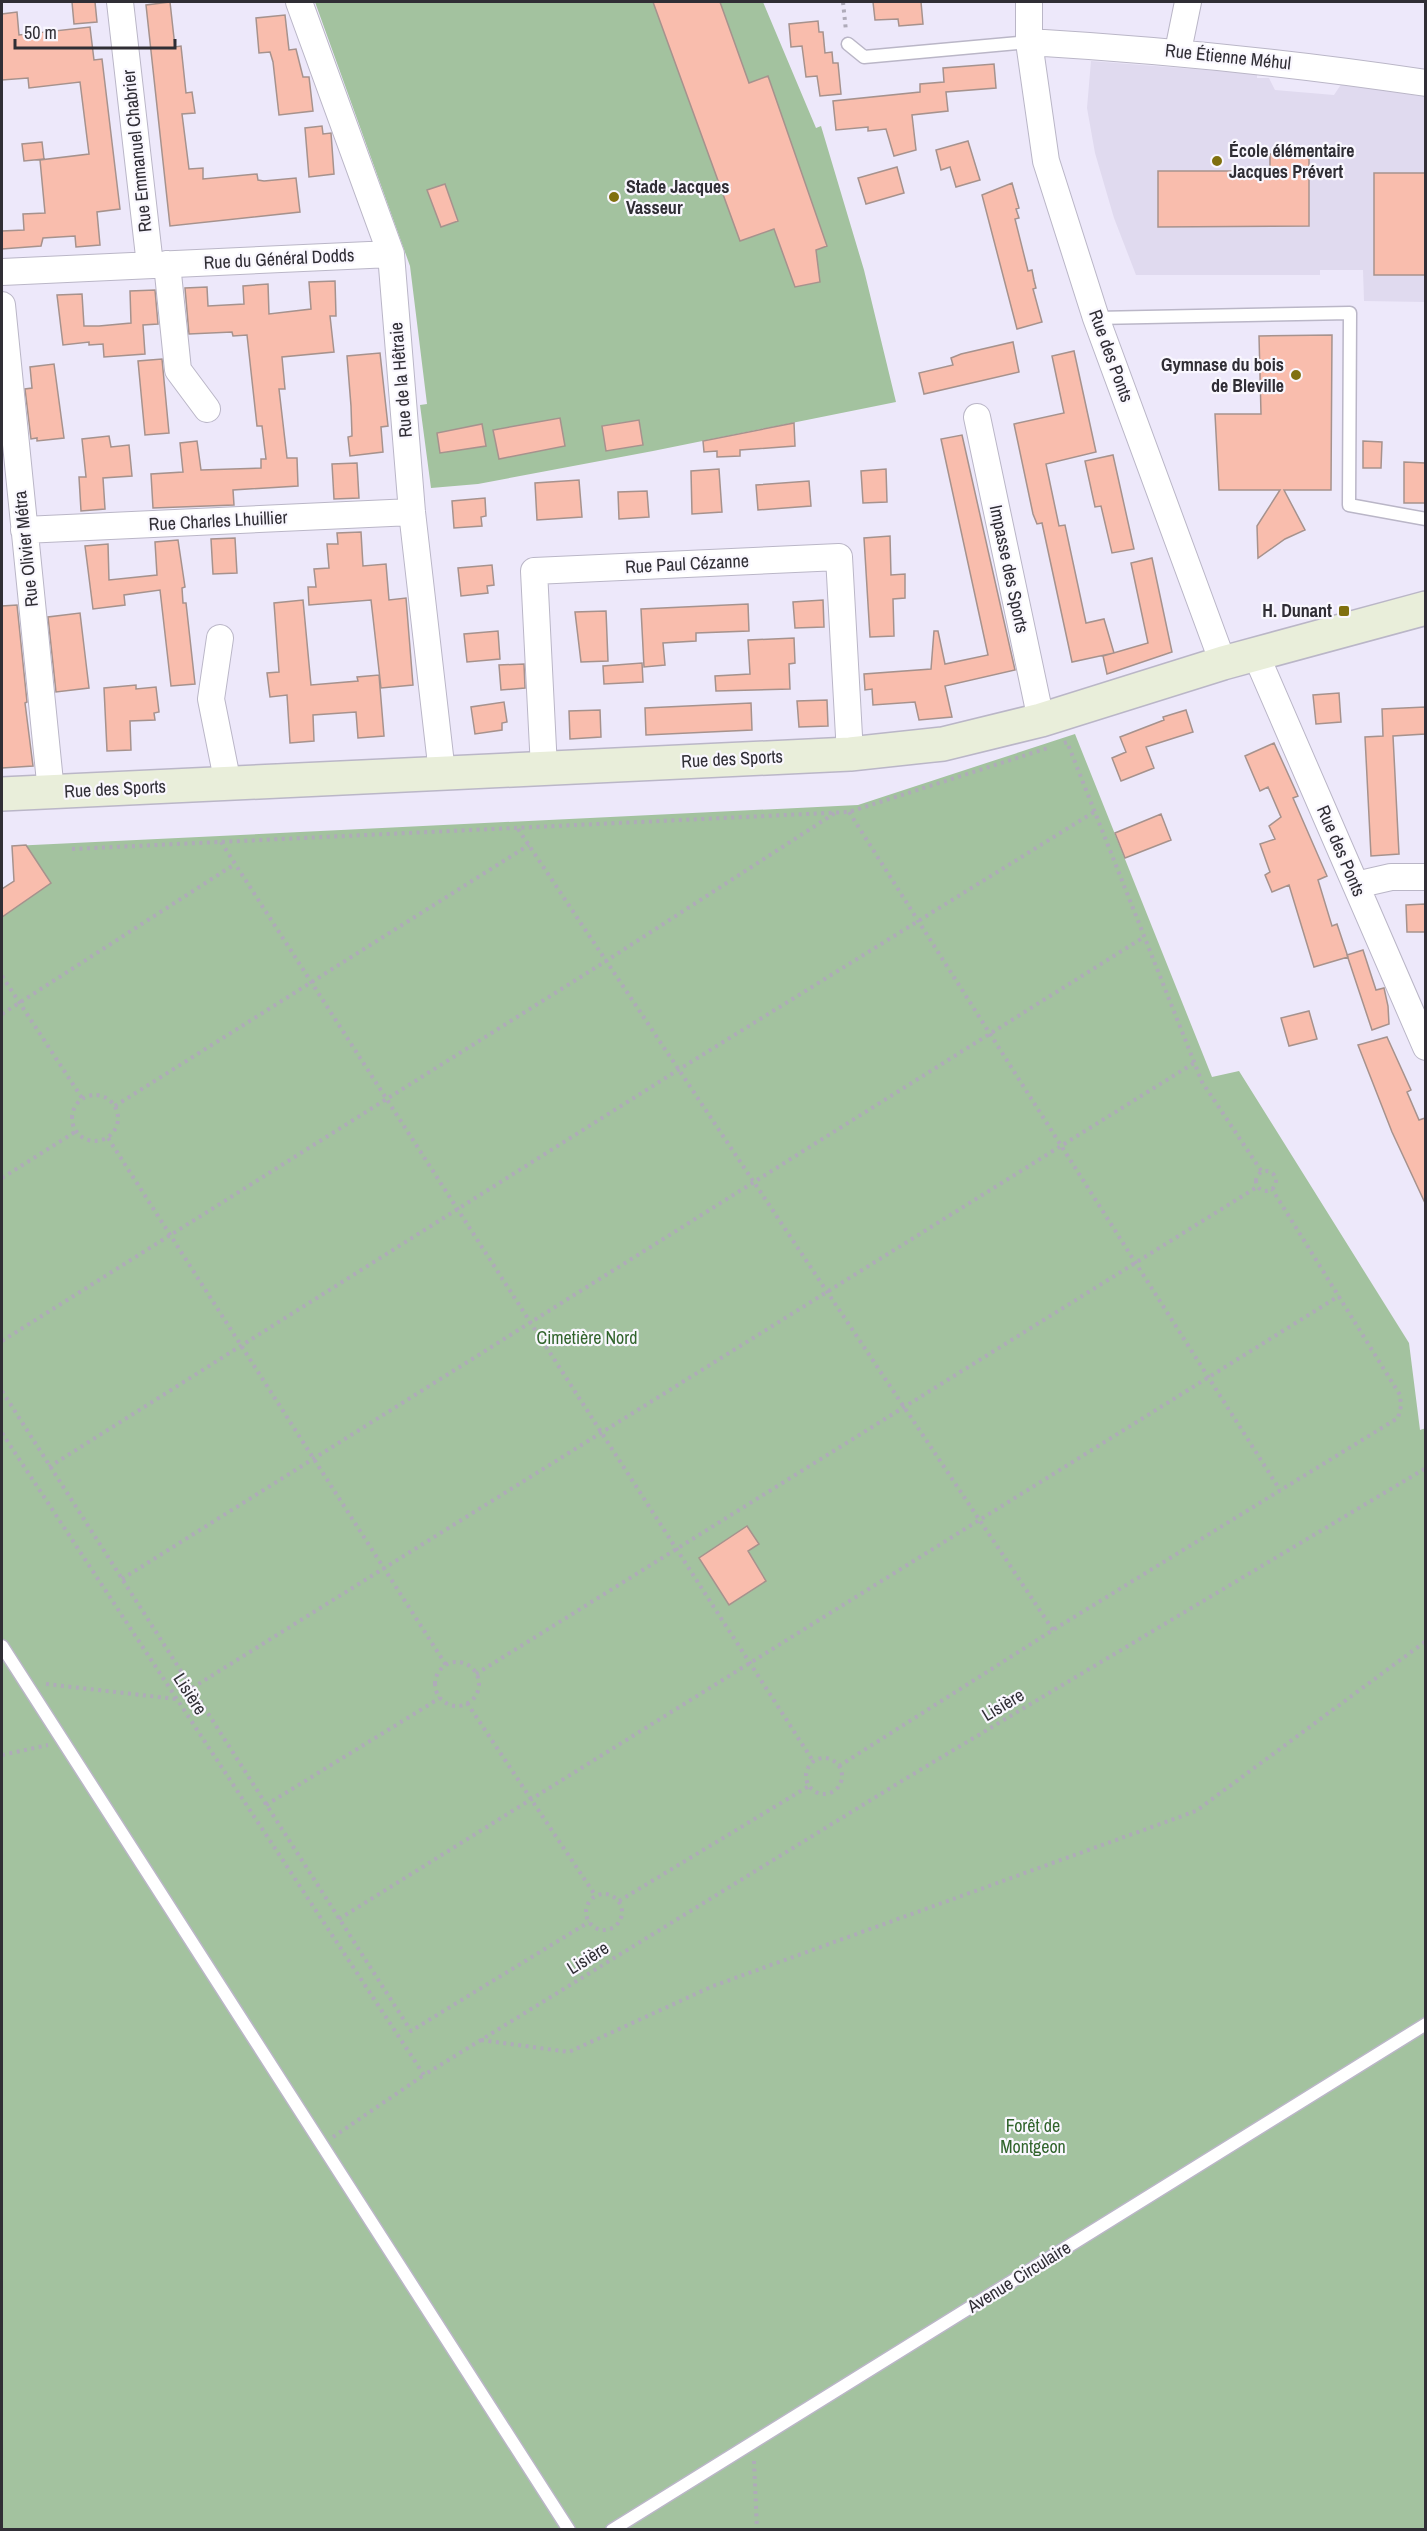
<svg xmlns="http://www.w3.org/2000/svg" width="1427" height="2531" viewBox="0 0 1427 2531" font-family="'Archivo Narrow',sans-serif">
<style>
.education{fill:#e0daef}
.green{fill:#a3c29f}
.building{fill:#f9bdad;stroke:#a6928d;stroke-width:1.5}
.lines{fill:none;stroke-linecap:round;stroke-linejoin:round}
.lane-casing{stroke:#bab6c7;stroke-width:15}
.street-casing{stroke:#bab6c7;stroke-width:28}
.secondary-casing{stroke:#bab6c7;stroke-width:36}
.path{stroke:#afabb9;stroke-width:4;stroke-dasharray:3 4.5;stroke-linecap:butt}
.lane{stroke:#fff;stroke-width:12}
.street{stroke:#fff;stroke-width:26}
.secondary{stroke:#e9eeda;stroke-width:33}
.poi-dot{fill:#80700f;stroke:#f9f7fe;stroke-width:2}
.labels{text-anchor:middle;stroke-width:4.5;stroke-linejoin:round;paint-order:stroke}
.street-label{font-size:18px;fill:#302e35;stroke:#f9f7fe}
.poi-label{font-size:18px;font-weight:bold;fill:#302e35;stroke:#f9f7fe;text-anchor:start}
.park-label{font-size:18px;fill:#31642c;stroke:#f9f7fe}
</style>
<rect width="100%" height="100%" fill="#ede8fa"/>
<path class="education" d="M1091 61 1257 74V78H1269L1275 90 1334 95 1342 83 1425 97V302L1364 301 1363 270H1320V275H1136L1114 218 1095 153 1087 108Z"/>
<path class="green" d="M315 2H763L816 128 821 126 864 270 896 402 653 451 478 484 431 488 420 405 427 404 410 266Z
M1075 734 1212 1077 1239 1071 1409 1343 1420 1430 1426 1428 1425 2529 2 2530V889L14 881 12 846 858 805Z"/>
<path class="building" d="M72 2H95L97 22 74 24Z
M170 2 175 47 181 46 186 93 192 92 195 113 182 114 189 169 203 168V179L257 174 258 180 264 181 296 178 300 212 170 226 146 5Z
M653 2H720L749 83 768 76 827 246 816 250 820 282 795 287 774 229 740 241Z
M873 2H921L923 24 899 26 898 19 875 20Z
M17 12 19 35 90 27 94 60 102 59 120 209 97 212 100 245 76 247 75 236 43 238 41 246 2 249V231L24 230 23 214 45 213 40 160 89 154 80 82 29 88 28 78 2 80V14Z
M285 15 289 50 296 49 303 77H309L313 111 279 115 273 62 270 52 259 53 256 18Z
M818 21 819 32H823L825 53 832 52 833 63H838L841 94 820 96 817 76 806 77 802 46 791 47 789 24Z
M994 64 996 88 946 92 948 111 912 115 916 150 894 156 886 129 868 131V127L836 130 833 101 920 92V84L944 82 943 68Z
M322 126 323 134 331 133 334 174 309 177 305 128Z
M968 141 980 180 956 187 950 167 941 170 936 150Z
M42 142 44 159 24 161 22 144Z
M1270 154H1309V226L1158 227V171H1270Z
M897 167 904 193 866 204 858 178Z
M1374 173H1425V275H1374Z
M1012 183 1019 208 1016 209 1019 218 1015 219 1028 271 1032 270 1034 280 1036 288 1033 289 1042 322 1017 329 982 195Z
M445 184 458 221 441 227 427 190Z
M335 281 336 316H330L334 352 282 357 285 389H279L287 458H297L298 486 233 490 234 505 153 508 151 474 183 472 180 443 197 441 201 470 261 468V459H266L262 426H257L247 335 233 336 232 332 189 334 185 288 207 287 208 306 244 304 243 286 268 284 269 314 311 309 309 282Z
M155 290 158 324 143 325 145 354 104 357 103 344 89 345V342L63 345 57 295 82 294 84 326H99L131 323 130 291Z
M1332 335 1331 490H1284L1305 530 1285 539 1258 558 1257 526 1280 490H1219L1215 414H1261L1259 336Z
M1013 342 1019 372 924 394 919 373 953 365 951 358 961 354Z
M1074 351 1096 452 1046 464 1059 526 1065 525 1086 623 1104 619 1114 653 1072 662 1042 523 1037 524 1033 514 1014 424 1064 413 1052 356Z
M380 353 388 426 381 427 383 452 350 456 348 437 352 436 351 406 347 356Z
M162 359 169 433 145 435 138 361Z
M54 364 64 438 37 441V438L31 439 25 389 32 388 30 367Z
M560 418 565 446 499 459 493 430Z
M639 420 643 445 606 451 602 426Z
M794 423 795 446 740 450V456L717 457V451L704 452 703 441Z
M482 424 486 446 440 453 437 433Z
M962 435 1015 670 945 686 952 717 919 720 915 702 873 705 872 689 865 690 864 674 931 669 934 631H938L945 664 988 655 941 439Z
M109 436 111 447 129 445 132 476 103 478 105 509 81 511 79 477H86L82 439Z
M1363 441 1382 442 1381 468H1363Z
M1113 455 1134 549 1112 553 1101 506 1095 507 1085 461Z
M1404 462 1425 463V503H1404Z
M357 463 359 498 334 499 332 464Z
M719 469 722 512 692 514 691 471Z
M886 469 887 502 863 503 861 471Z
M579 480 582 517 537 520 535 483Z
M809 481 811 506 758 510 756 485Z
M647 491 649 517 619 519 618 492Z
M485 498 486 516 481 517 482 526 454 528 452 501Z
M361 532 363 566 386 564 389 600 406 598 413 685 381 688 371 600 309 605 308 587H316L314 569 329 568 327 544H338L337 533Z
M890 536 891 575 905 574V598L893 599 894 636 870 637 864 538Z
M235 538 237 573 213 574 211 539Z
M178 540 185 587 182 588 183 603H186L195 684 171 686 160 590 124 595 125 605 93 609 85 546 108 544 109 580 157 575 155 542Z
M1152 558 1172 652 1107 674 1103 656 1148 643 1131 563Z
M492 565 494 585 487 586 488 593 461 596 458 568Z
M303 600 311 685 358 681 357 677 379 675 384 736 358 738 356 712 313 715 314 741 290 743 287 695 270 697 267 673 279 672 274 603Z
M823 600 824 627 795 628 793 602Z
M748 604 749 631 696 633V641L663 643 665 665 644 667 641 609Z
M17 605 27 702 25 703 33 766 2 768V606Z
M606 611 608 661 581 662 575 612Z
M80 613 89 688 56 692 48 617Z
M498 631 500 659 467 662 464 634Z
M794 638 795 663 789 664 790 689 716 691 715 676 750 674 748 640Z
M642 663 643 682 604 684 603 666Z
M524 664 525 688 501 690 499 665Z
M136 685V689L156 687 159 712 154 713 155 720 130 721 131 750 107 751 104 688Z
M1339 693 1341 722 1316 724 1313 695Z
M827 700 828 726 799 727 797 701Z
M504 702 507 722 502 723V730L475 734 471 707Z
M751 703 752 730 646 735 645 708Z
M1425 707V734L1393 736 1399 854 1371 856 1365 737 1383 736 1382 709Z
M600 710 601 737 570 739 569 711Z
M1186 710 1193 732 1146 747 1154 768 1121 781 1112 758 1126 752 1120 737 1164 720 1163 717Z
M1274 743 1298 796 1293 798 1327 876 1318 880 1332 926 1337 924 1348 957 1314 967 1289 885 1272 892 1265 875 1270 872 1260 844 1275 839 1269 826 1281 817 1268 787 1260 791 1245 756Z
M1161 814 1171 840 1125 858 1115 833Z
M26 845 51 883 2 917V889L14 881 12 846Z
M1425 904V932H1407L1406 905Z
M1363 950 1376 990 1384 988 1388 1006 1389 1024 1372 1030 1347 955Z
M1309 1011 1317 1039 1289 1046 1281 1018Z
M1387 1037 1411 1090 1407 1092 1419 1120 1425 1118V1203L1392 1132 1358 1045Z
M747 1526 759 1544 748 1551 766 1581 729 1605 699 1558Z"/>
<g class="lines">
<defs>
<path id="lane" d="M848 44 864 57 1029 42
M1096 318 1350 313 1349 505 1426 519
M2 1646 569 2530
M612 2530 1426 2024"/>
<path id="street" d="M120 2 150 265
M299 2 391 254 412 512 442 773
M1029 2V42L1046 161 1096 318 1223 663
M1029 42C1162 50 1293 63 1426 83
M1178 51 1188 2
M167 264 178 370 207 409
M2 272 391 254
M2 305 51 792
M977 417 1041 720
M24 530 412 512
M220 638 211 699 228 784
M1256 655 1426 1047
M544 768 534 571 839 557 850 754
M1356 885 1391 877H1426"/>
<path id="secondary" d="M2 794 850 754 943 744 1041 720 1223 663 1426 608"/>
</defs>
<use href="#lane" class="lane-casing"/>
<use href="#street" class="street-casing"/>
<use href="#secondary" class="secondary-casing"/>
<path class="path" d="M843 2 846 31
M1064 743 1067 742 1202 1082 1262 1172
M849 812 1280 1490
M518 829 1053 1630
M221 842 813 1761
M72 849 849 812 1051 747
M2 976 82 1098
M2 1014 235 864
M72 1118a23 23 0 1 1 46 0a23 23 0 1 1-46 0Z
M115 1106 529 845
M108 1138 446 1665
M1256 1181a10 10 0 1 1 20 0a10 10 0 1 1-20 0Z
M2 1178 75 1132
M2 1341 606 961 835 813
M2 1391 411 2031 589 1922
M2 1433 424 2075 905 1779 1426 1468
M49 1467 678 1070 1094 812
M122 1579 1144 937
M435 1684a22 22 0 1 1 44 0a22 22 0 1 1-44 0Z
M476 1674 1257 1187
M46 1684 176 1699
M192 1688 1194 1063
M467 1703 595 1895
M2 1755 48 1745
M806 1776a18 18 0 1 1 36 0a18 18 0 1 1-36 0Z
M839 1766 1053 1630 1398 1418 1401 1406 1400 1395 1272 1189
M266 1805 440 1698
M586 1912a18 18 0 1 1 36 0a18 18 0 1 1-36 0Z
M619 1901 809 1786
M339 1919 1339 1296
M481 2040 569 2052 713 1986 1196 1811 1426 1641
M333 2137 424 2075
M754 2461 757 2530"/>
<use href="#lane" class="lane"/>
<use href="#street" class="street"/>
<use href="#secondary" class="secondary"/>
</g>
<g class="poi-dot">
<circle cx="1217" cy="161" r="6"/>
<circle cx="614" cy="197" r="6"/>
<circle cx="1296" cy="375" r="6"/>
<rect x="1338" y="605" width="12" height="12" rx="3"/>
</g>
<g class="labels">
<g class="street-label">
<text transform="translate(1228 57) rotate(6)" y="6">Rue Étienne Méhul</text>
<text transform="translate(137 151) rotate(-96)" y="6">Rue Emmanuel Chabrier</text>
<text transform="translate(279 259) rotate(-3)" y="6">Rue du Général Dodds</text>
<text transform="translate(1111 356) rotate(70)" y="6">Rue des Ponts</text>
<text transform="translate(401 380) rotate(-95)" y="6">Rue de la Hêtraie</text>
<text transform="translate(218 521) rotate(-3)" y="6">Rue Charles Lhuillier</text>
<text transform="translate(26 549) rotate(-96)" y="6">Rue Olivier Métra</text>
<text transform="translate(687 564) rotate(-3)" y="6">Rue Paul Cézanne</text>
<text transform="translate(1009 569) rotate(78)" y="6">Impasse des Sports</text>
<text transform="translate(732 759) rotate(-3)" y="6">Rue des Sports</text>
<text transform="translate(115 789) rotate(-3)" y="6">Rue des Sports</text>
<text transform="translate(1341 851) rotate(67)" y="6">Rue des Ponts</text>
<text transform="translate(190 1694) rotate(57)" y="6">Lisière</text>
<text transform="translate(1003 1705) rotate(-31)" y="6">Lisière</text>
<text transform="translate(588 1958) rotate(-32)" y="6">Lisière</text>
<text transform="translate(1019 2277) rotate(-32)" y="6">Avenue Circulaire</text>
</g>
<g class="poi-label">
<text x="1229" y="157">École élémentaire<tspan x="1229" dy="21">Jacques Prévert</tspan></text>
<text x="626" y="193">Stade Jacques<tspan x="626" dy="21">Vasseur</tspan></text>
<text x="1284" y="371" text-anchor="end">Gymnase du bois<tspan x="1284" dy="21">de Bleville</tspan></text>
<text x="1332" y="617" text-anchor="end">H. Dunant</text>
</g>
<g class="park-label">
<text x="587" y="1344">Cimetière Nord</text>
<text x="1033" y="2132">Forêt de<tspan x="1033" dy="21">Montgeon</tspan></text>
</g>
</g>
<rect width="1427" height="2531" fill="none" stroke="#302e35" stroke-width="6"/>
<path d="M15 39v9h160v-9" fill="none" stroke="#302e35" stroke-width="3"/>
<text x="24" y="39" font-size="18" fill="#302e35" stroke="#f9f7fe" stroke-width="4.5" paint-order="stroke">50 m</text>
</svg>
